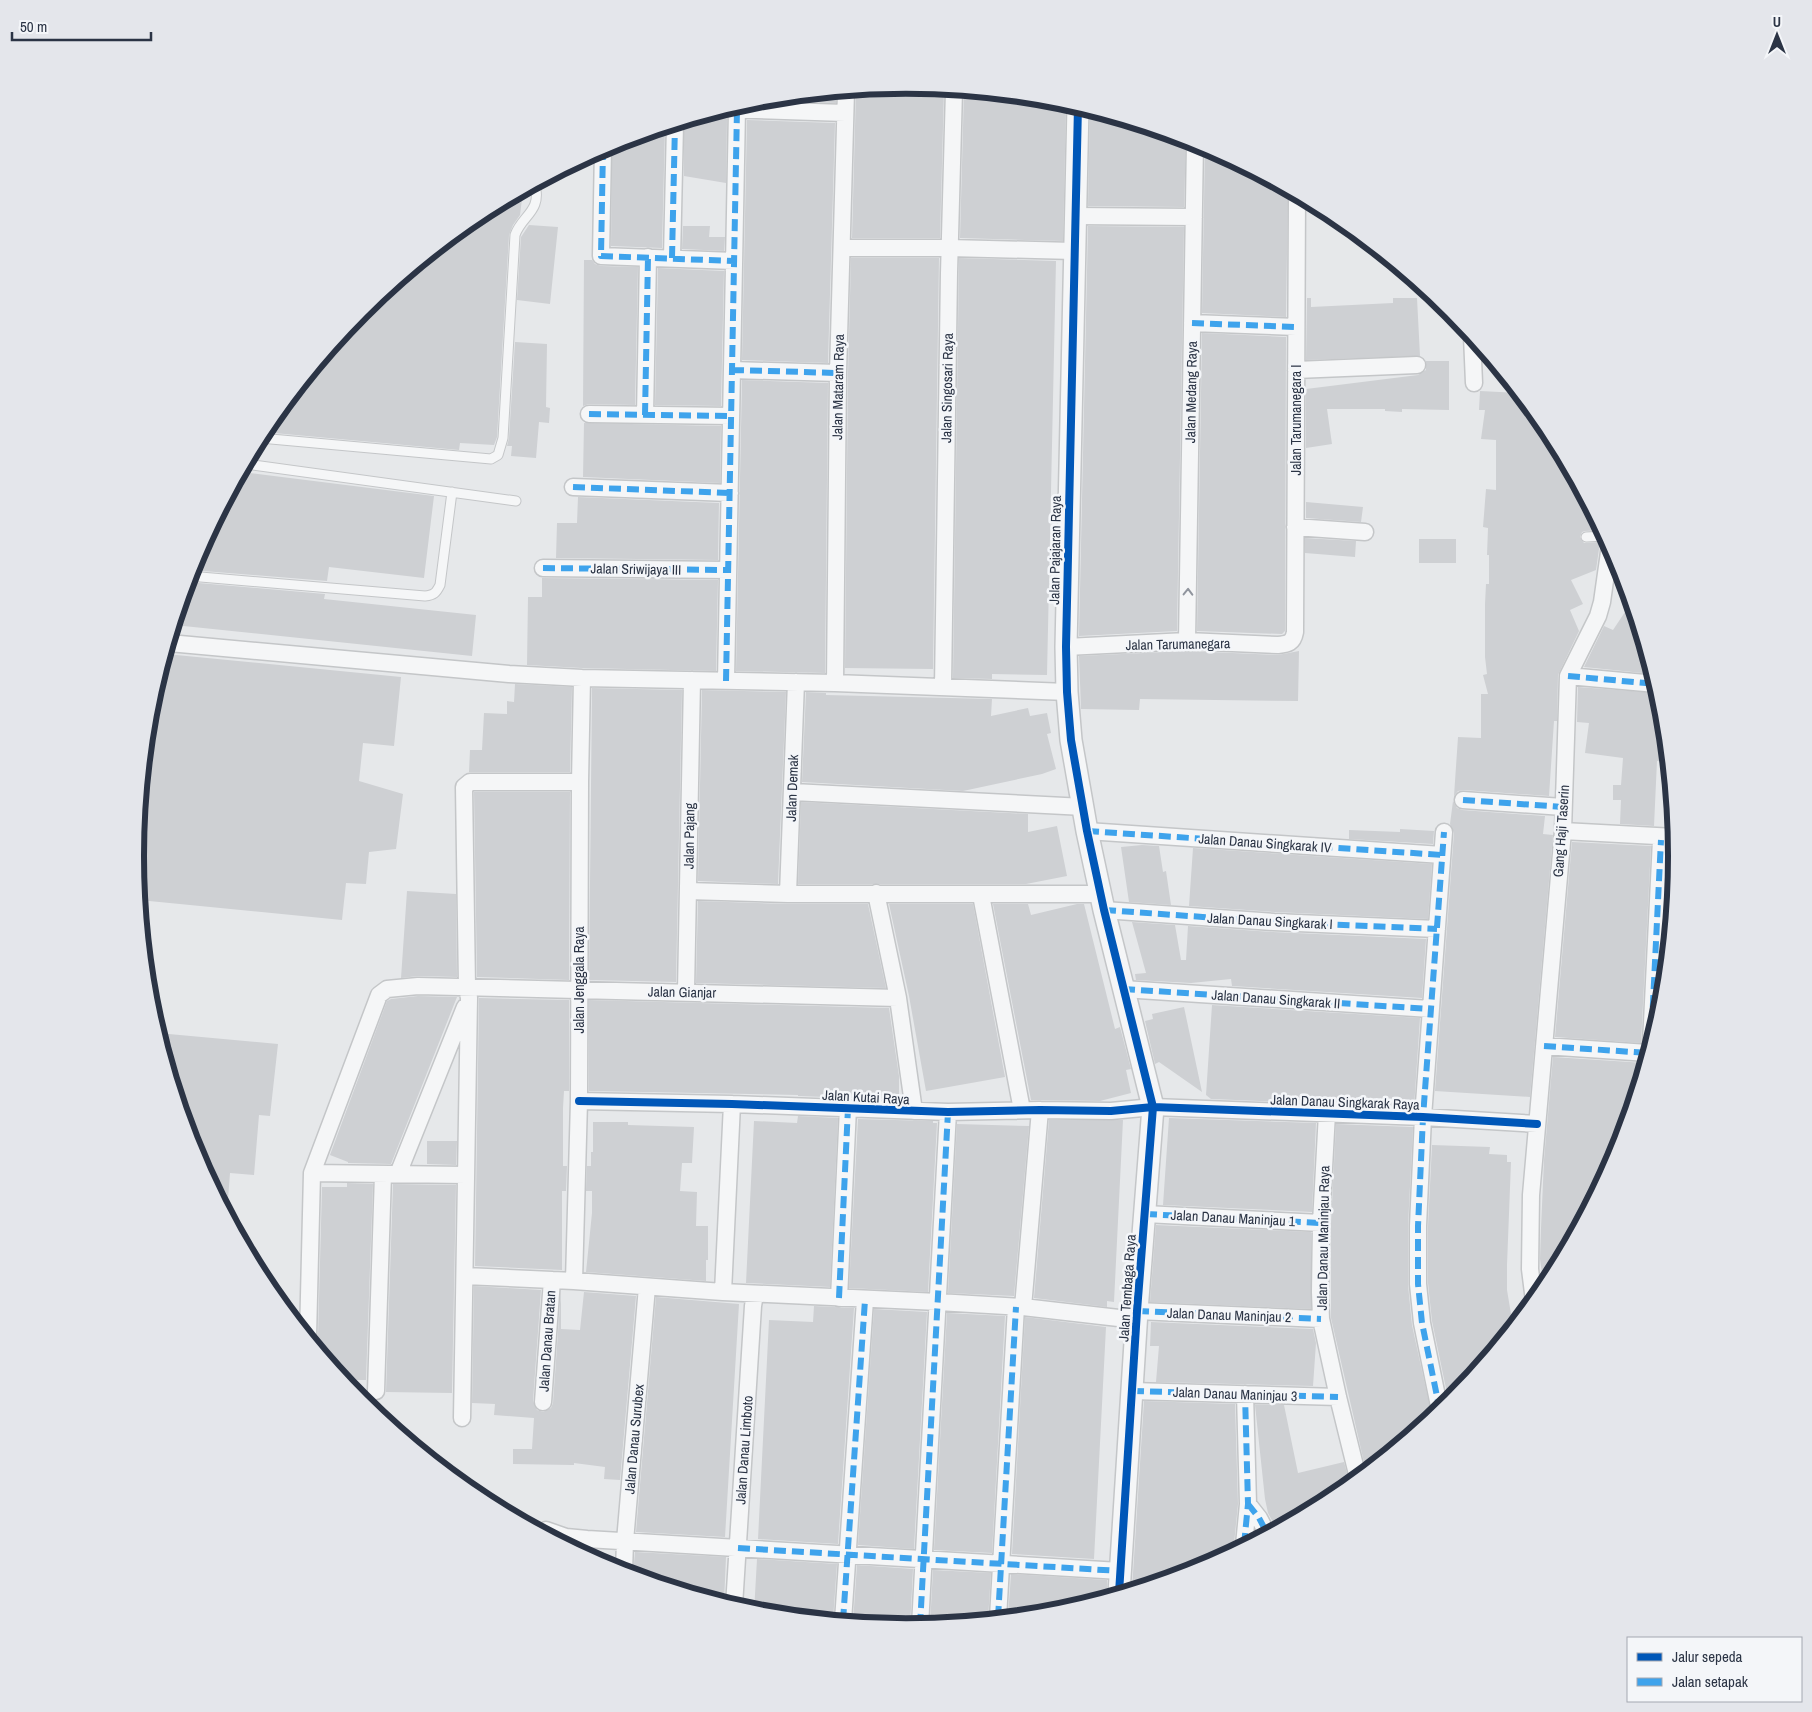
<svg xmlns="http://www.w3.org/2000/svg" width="1812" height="1712" viewBox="0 0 1812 1712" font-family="'Archivo Narrow',sans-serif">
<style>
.building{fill:#ced0d3}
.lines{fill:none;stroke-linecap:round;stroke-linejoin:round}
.service-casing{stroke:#c4c6c8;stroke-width:11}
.minor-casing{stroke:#c4c6c8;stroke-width:19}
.tertiary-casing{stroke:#c4c6c8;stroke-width:24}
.service{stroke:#f5f6f7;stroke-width:9}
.minor{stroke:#f5f6f7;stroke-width:16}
.tertiary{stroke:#f5f6f7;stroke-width:21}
.quiet{stroke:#3ea3ec;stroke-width:6;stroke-dasharray:12 6;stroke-linecap:butt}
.cycleway-casing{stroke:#f4f6f9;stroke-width:11}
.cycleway{stroke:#0057b8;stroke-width:8}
.oneway{stroke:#90959e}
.labels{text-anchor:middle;stroke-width:5;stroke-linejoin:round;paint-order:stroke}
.street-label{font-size:14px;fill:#2b3445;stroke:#f4f6f9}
.rim{fill:none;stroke:#2b3445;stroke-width:6}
</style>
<rect width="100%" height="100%" fill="#e6e8ea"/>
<path class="building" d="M906 85 944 89 940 238H852L856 90Z
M964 91 1057 100 1066 103 1063 241 960 238Z
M836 92V103L755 100H756Z
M1090 110 1186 139 1184 207 1088 206Z
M718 111 721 117 727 119 726 183 684 176V121Z
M747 120 835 123 828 363 742 360Z
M665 127 662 248 611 246 612 143Z
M1205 146 1288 190 1286 317 1202 313Z
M523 191 520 215 513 225 509 235 497 437 494 445 460 443 459 450 263 432 361 311 478 215Z
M529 225 558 227 550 304 517 300 521 237Z
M683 226H710L709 237H725L724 251 682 249Z
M1088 226 1184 227 1177 631 1079 636Z
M851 258H939L933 669 845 668 848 373Z
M959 258 1056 261 1047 675 992 674V679L953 678Z
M584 260H592L595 264 601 266 638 267 635 405 589 404 583 406Z
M658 268 724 271 721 406 655 405Z
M1307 298H1311V307L1393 303V298H1417L1420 356 1306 360Z
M1202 333 1286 337 1285 631 1282 634 1197 631Z
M515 342 547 344 546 407 550 408 549 423 539 422 536 458 511 456 512 446H507L509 438Z
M1426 361H1449V410L1402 409V412L1385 411V409H1327L1332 444 1306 448V389L1418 375 1426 370Z
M742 380 828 383 825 673 736 671Z
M1480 391 1519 393 1547 428 1587 503V519L1596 520 1602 530 1585 531 1582 532 1580 537 1584 543 1600 542 1596 570 1571 580 1583 604 1570 610 1579 631 1558 675 1557 721H1554L1549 796 1464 790 1458 791 1454 796 1458 737 1481 738V694H1488L1483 675 1487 674 1485 657V604L1486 584H1489V555H1487L1488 528 1483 527 1486 489 1496 490V440L1481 439 1485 410H1479Z
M584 423 721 426 720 483 583 477Z
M241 472 434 496 424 578 329 567 327 581 191 570 194 561Z
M578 497 719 503 718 560 556 558 557 523H577Z
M1306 502 1363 507 1361 522 1306 518Z
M1305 538 1356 541 1355 557 1305 553Z
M1419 539H1456V563H1419Z
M542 578 718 580 716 671 582 668 527 665 528 597H542Z
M187 582 325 594 324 599 476 615 472 656 174 625Z
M1631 603 1652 674 1584 667 1604 626 1613 630Z
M1187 651 1278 655 1299 651 1298 701 1140 699 1139 710 1081 709 1079 656Z
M166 654 401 677 394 746 363 743 359 781 403 794 396 849 369 852 366 884 346 883 342 920 139 900 135 856 150 705Z
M515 684 572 687 570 772H469L470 750H482L484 713 507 714V701L514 702Z
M1578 687 1658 693 1662 706 1668 762 1657 761 1654 826 1620 824 1621 800H1613V785H1621L1623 758 1585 753 1589 723 1577 722Z
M592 688 682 690 676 982 589 980Z
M702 690 786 692 778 884 698 881Z
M806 692 826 693V695L992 699 991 716 1028 708 1030 716 1047 713 1051 733 1047 734 1056 769 1042 774 963 791 802 782Z
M474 792H570L569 980 477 977Z
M1453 801 1457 808 1462 810 1545 816 1543 834 1553 835 1530 1097 1435 1091 1454 833 1450 824Z
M801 802 1028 814V832L1057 826 1067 876 1026 884H798Z
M1400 829 1434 831 1433 844 1349 839V830L1400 832Z
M1572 842 1651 846 1641 1043 1555 1037Z
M1142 845 1159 846 1163 872 1166 871 1171 905 1129 902 1121 847Z
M1671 847H1676L1677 856 1663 993Z
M1193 848 1432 864 1428 919 1275 912 1189 906Z
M407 891 456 894 457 977 418 976 401 978Z
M698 901 788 904H868L886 988 696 983Z
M889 904H973L1005 1077 926 1091 909 996Z
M993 904H1028L1031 915 1077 904H1084L1115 1029 1120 1027 1131 1069 1126 1070 1131 1093 1100 1101 1031 1100Z
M1132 922 1175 925 1181 960H1186L1188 926 1273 932 1426 939 1422 998 1232 986 1231 979 1191 983 1136 980 1135 974 1146 973Z
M418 996 457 997 391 1164 348 1163V1162L330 1155 387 1001 391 999Z
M479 998 569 1000V1091H564L563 1108V1166H567L566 1191H562V1270L475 1266Z
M589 1000 889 1008 899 1076V1096L879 1099 798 1096V1095L589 1091Z
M1212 1005 1420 1018 1414 1107 1211 1099 1206 1095Z
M1184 1007 1202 1092 1159 1062 1155 1064 1145 1021 1153 1019 1152 1014Z
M158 1033 278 1044 270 1116 259 1115 254 1175 230 1173 227 1213 194 1151Z
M1553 1057 1645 1063 1618 1151 1544 1288 1540 1259 1541 1228 1544 1160Z
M798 1116 838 1118 830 1287 746 1283 754 1121 797 1123Z
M1169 1118 1316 1123 1312 1212 1163 1205Z
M858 1119 933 1121V1123H937L928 1292 849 1288Z
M1049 1120H1123L1114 1302 1107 1301V1307L1034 1298Z
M593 1122H628V1125L694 1127 692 1163H682L680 1191 697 1192 696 1226H708V1260H706V1281L586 1272 592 1213V1191H586L587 1166H591V1152H593Z
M957 1124 1029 1126 1014 1296 948 1293Z
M1336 1124 1413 1127 1408 1226V1285L1412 1325 1432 1417 1366 1471 1331 1318V1223Z
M427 1141H457L456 1165 427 1164Z
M1432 1145 1490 1147 1489 1154 1507 1155V1162H1511L1507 1265V1290L1513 1326 1449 1403 1432 1321 1428 1283V1226Z
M347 1183 373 1184 366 1380H343L344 1366H332L314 1344 318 1337 322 1187H347Z
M393 1184 456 1185 452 1393 386 1392Z
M1156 1225 1311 1232V1309L1150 1302Z
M474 1286 541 1290 533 1401 537 1410 543 1412 551 1408 553 1403 561 1290V1329L580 1330 584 1292 636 1296 620 1480 604 1479 605 1467 574 1463V1465H572L513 1464V1449H532L534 1418 494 1415 495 1404 472 1403Z
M656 1297 739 1304 725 1537 636 1532Z
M814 1306 854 1308 838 1544 758 1539 769 1320 813 1322Z
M874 1309 927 1312 914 1549 858 1545Z
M947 1313 1005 1316 992 1553 934 1550Z
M1025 1317 1106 1327 1094 1559 1012 1554Z
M1151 1322 1313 1329 1316 1343 1313 1386 1156 1382 1159 1346H1150Z
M1144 1401 1235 1404 1238 1504 1234 1544 1235 1550 1201 1568 1132 1589Z
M1255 1405H1284L1298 1473 1344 1462 1350 1484 1334 1497 1276 1528 1268 1513 1265 1499Z
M635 1552 726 1557 724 1602 633 1575Z
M757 1559 837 1564 833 1620 754 1612Z
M857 1565 913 1569 910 1627 853 1622Z
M933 1570 991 1573 988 1619 930 1625Z
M1011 1574 1107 1580V1597L1056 1612 1008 1617Z"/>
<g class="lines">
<defs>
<path id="service" d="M260 438 491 459 498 455 503 438 515 235C522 215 542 212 535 184
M246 464 516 501
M1586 537 1605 536
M189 576 425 596C434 595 436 593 440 585L452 492"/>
<path id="minor" d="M727 109 845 113
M603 148 601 256 734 261
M1075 216 1194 217
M842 248H949L1074 251
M672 258 675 124
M1192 323 1296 327
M1472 336 1474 383
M732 370 838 373
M1296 370 1417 365
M589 414 731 416
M645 415 648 257
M573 487 730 493
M1295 527 1365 532
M543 568 728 570
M1187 641 1195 142
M169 643 509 674 582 678 835 683 1067 692
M1066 647 1187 641 1278 645C1288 644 1293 643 1295 632L1297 195
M1568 676 1656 684
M726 681 737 109
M835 683 838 373 846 91
M943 687 949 273 954 90
M793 792 1084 807
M1463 800 1563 807
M1087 831 1442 855
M1563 831 1675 837
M688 891 788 894H1101
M876 893 898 998 914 1111
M788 894 796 682
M981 895 1022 1110
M1104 910 1274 922 1437 929
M1123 989 1430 1009
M686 991 692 680
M1651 1043 1661 840
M1544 1046 1648 1053
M579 1101 732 1104 948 1112 1040 1110 1111 1111 1153 1107 1423 1117 1537 1124
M1327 1113 1321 1223 1320 1292 1321 1319 1338 1397 1358 1478
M312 1173 466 1175
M398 1174 465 1007
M1145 1214 1321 1223
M465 1276 574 1281 723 1292 938 1302 1023 1307 1136 1320
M574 1281 579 1101 580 782 582 678
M723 1292 732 1104
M839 1298 848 1108
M1534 1301 1530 1269 1531 1195 1563 831 1568 676 1598 616 1602 602 1610 545
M1023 1307 1040 1110
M1137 1311 1321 1319
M308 1337 312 1173 379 995 387 989 418 986 898 998
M376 1391 383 1174
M1132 1391 1338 1397
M543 1402 552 1280
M1440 1411 1422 1323 1418 1284V1226L1423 1117 1444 832
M462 1418 469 998 467 987 464 787 470 782H580
M1248 1504 1259 1518 1267 1533
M546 1530 566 1537 587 1539 1120 1571
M1244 1545 1248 1504 1245 1394
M624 1572 625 1541 647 1287
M734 1606 753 1306 755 1294
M998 1618 1016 1307
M843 1621 865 1300
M920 1626 948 1112"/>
<path id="tertiary" d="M1078 106 1066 647 1067 692 1071 740 1087 831 1104 910 1153 1107 1137 1311 1119 1593"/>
</defs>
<use href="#service" class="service-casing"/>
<use href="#minor" class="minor-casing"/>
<use href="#tertiary" class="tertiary-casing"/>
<use href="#service" class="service"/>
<use href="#minor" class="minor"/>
<use href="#tertiary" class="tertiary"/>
<path class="quiet" d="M603 148 601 256 734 261
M672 258 675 124
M1192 323 1296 327
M732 370 838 373
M589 414 731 416
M645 415 648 257
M573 487 730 493
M543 568 728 570
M1568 676 1656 684
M726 681 737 109
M1463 800 1563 807
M1087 831 1442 855
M1104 910 1274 922 1437 929
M1123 989 1430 1009
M1651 1043 1661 840
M1544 1046 1648 1053
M1145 1214 1321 1223
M839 1298 848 1108
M1137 1311 1321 1319
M1132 1391 1338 1397
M1440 1411 1422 1323 1418 1284V1226L1423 1117 1444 832
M1248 1504 1259 1518 1267 1533
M1244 1545 1248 1504 1245 1394
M738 1548 1120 1571
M998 1618 1016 1307
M843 1621 865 1300
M920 1626 948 1112"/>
<defs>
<path id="cycleway" d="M1078 106 1066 647 1067 692 1071 740 1087 831 1104 910 1153 1107 1137 1311 1119 1593
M579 1101 732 1104 948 1112 1040 1110 1111 1111 1153 1107 1423 1117 1537 1124"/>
</defs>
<use href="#cycleway" class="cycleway-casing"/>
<use href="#cycleway" class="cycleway"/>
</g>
<defs><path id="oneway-chevron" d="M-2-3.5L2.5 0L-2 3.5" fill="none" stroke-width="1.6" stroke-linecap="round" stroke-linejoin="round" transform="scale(1.25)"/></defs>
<use class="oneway" href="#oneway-chevron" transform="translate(1188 592) rotate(-89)"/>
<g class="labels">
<g class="street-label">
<text transform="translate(838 387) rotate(-89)" y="5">Jalan Mataram Raya</text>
<text transform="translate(947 388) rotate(-89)" y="5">Jalan Singosari Raya</text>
<text transform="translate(1191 392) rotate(-89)" y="5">Jalan Medang Raya</text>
<text transform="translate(1296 420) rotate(-90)" y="5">Jalan Tarumanegara I</text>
<text transform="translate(1055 550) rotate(-89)" y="5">Jalan Pajajaran Raya</text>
<text transform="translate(636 569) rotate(1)" y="5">Jalan Sriwijaya III</text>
<text transform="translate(1178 644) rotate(-1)" y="5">Jalan Tarumanegara</text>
<text transform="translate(792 788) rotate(-88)" y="5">Jalan Demak</text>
<text transform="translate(1561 831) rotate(-86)" y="5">Gang Haji Taserin</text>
<text transform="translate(689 836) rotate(-89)" y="5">Jalan Pajang</text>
<text transform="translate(1265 843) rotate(4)" y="5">Jalan Danau Singkarak IV</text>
<text transform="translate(1270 921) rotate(3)" y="5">Jalan Danau Singkarak I</text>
<text transform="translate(579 980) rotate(-90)" y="5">Jalan Jenggala Raya</text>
<text transform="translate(682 992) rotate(1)" y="5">Jalan Gianjar</text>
<text transform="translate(1276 999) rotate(4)" y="5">Jalan Danau Singkarak II</text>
<text transform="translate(866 1097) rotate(3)" y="5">Jalan Kutai Raya</text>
<text transform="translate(1345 1102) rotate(2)" y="5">Jalan Danau Singkarak Raya</text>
<text transform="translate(1233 1218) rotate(3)" y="5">Jalan Danau Maninjau 1</text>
<text transform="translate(1323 1238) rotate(-89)" y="5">Jalan Danau Maninjau Raya</text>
<text transform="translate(1127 1288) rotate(-86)" y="5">Jalan Tembaga Raya</text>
<text transform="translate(1229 1315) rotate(2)" y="5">Jalan Danau Maninjau 2</text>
<text transform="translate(547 1341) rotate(-86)" y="5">Jalan Danau Bratan</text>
<text transform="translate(1235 1394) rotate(2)" y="5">Jalan Danau Maninjau 3</text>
<text transform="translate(634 1439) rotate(-85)" y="5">Jalan Danau Surubex</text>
<text transform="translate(744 1450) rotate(-86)" y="5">Jalan Danau Limboto</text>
</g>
</g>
<path d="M0 0H1812V1712H0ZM144 856a762 762 0 1 1 1524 0a762 762 0 1 1-1524 0Z" fill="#e4e6eb" fill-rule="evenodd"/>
<path class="rim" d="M144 856a762 762 0 1 1 1524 0a762 762 0 1 1-1524 0Z"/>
<rect x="1627" y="1637" width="175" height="65" fill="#f4f6f9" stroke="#a4a8b1"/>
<rect x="1637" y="1653" width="25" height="8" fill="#0057b8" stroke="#a4a8b1"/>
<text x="1672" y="1662" font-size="15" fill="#2b3445">Jalur sepeda</text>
<rect x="1637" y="1678" width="25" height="8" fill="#3ea3ec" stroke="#a4a8b1"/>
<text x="1672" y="1687" font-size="15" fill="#2b3445">Jalan setapak</text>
<g transform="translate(1777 35)" stroke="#f4f6f9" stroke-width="4" paint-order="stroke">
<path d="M0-4L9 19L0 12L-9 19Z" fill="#2b3445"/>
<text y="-8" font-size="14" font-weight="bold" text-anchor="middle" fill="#2b3445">U</text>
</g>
<path d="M12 32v8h139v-8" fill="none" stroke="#2b3445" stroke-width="2.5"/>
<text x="20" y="32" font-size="15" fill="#2b3445" stroke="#f4f6f9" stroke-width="4" paint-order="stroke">50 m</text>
</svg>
